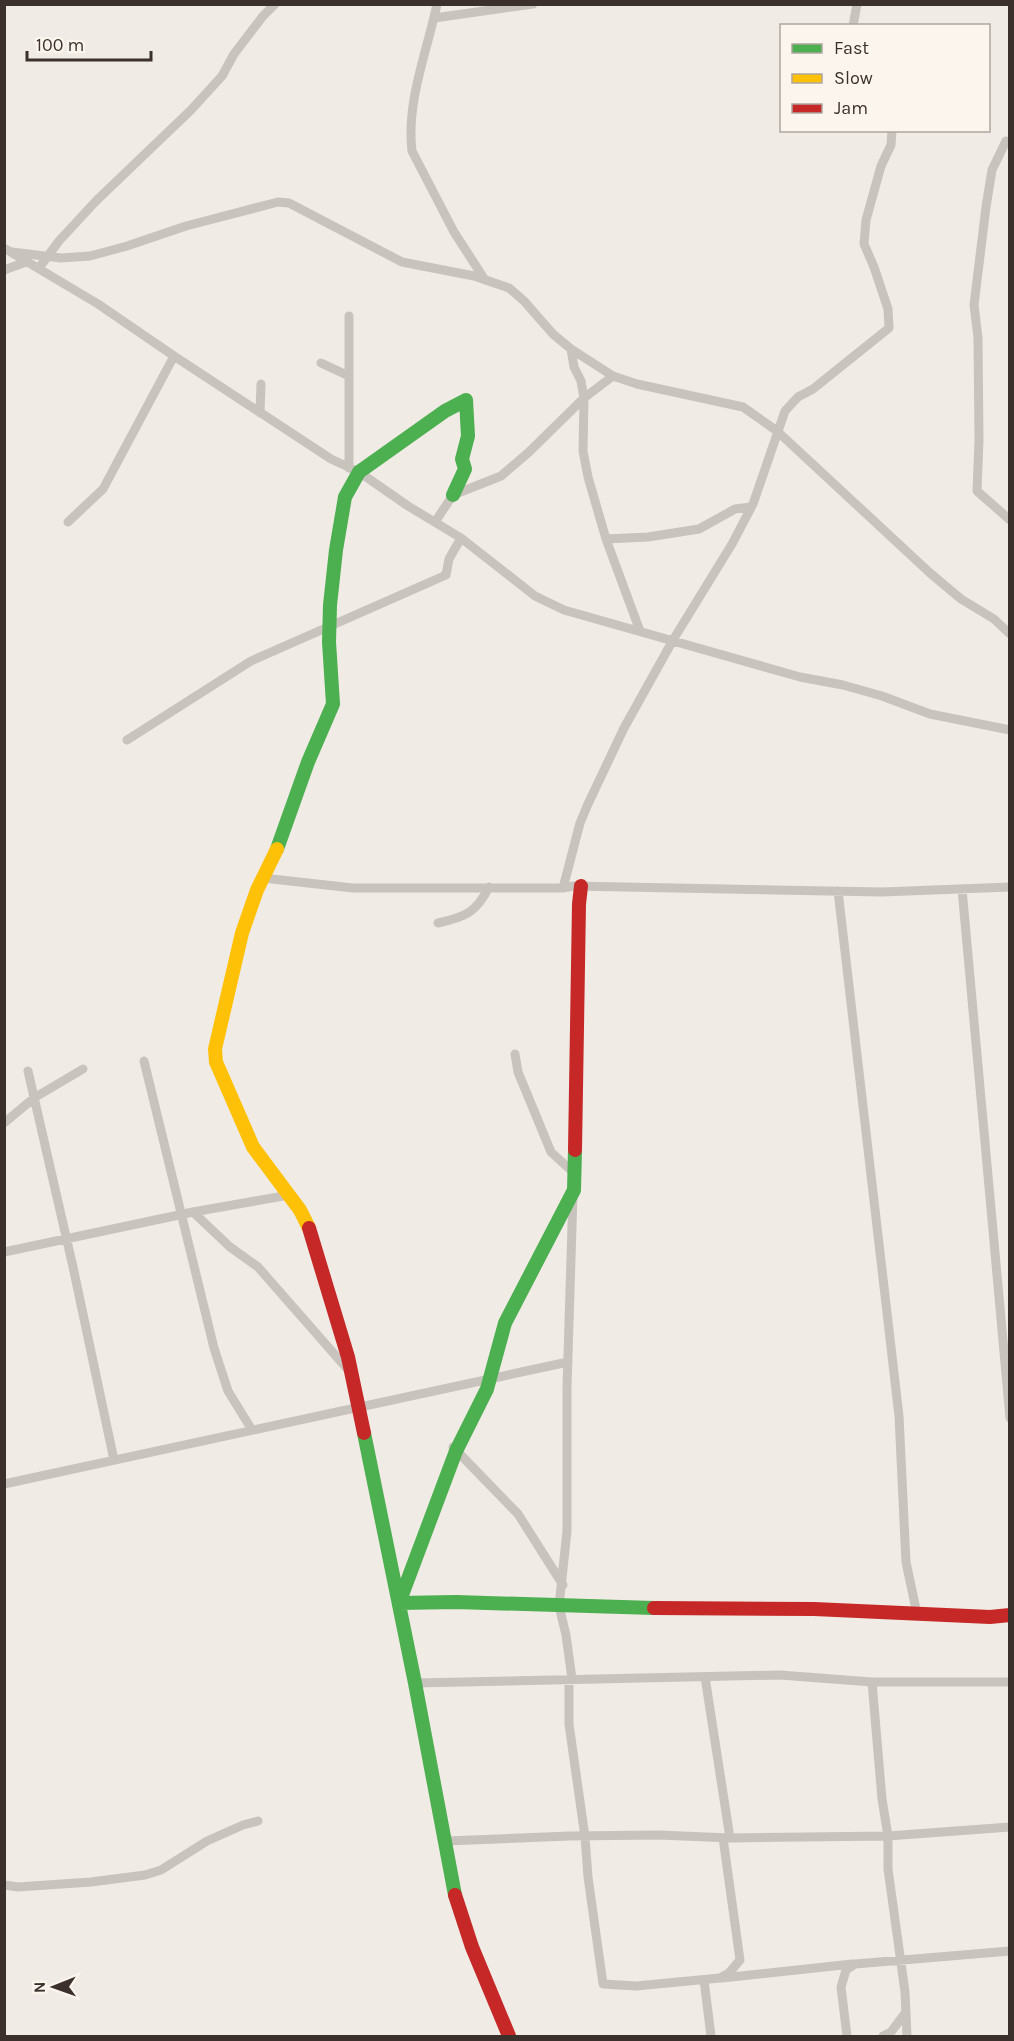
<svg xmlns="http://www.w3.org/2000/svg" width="1014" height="2041" viewBox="0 0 1014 2041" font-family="Karla,sans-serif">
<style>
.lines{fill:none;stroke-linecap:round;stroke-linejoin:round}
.street{stroke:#c9c3be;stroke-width:9}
.fast{stroke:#4caf50;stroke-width:14}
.slow{stroke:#ffc107;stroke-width:14}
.jam{stroke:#c62828;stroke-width:14}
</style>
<rect width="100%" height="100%" fill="#f0ebe5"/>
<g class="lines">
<path class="street" d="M437 4C427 52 406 102 412 151L454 232 485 280
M434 18 533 4
M853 26 857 4
M1006 141 992 170 986 207 974 305 978 338 979 440 977 491 1010 520
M4 248 98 304 174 356 331 459 359 472 408 506 461 538 535 596 564 610 800 677 843 685 882 696 930 714 1010 730
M12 252 61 258 90 256 127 246 186 226 278 202 289 203 402 262 474 276 509 288 524 301 553 334 571 349 613 376 637 384 743 407 777 431 930 573 961 599 994 619 1010 634
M39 268 59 241 96 201 191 110 222 76 234 54 263 16 275 4
M4 270 26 262
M571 349 574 367 581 381 584 398 583 451 588 477 606 539 640 631
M321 363 349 376
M260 413 261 384
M349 468V316
M68 522 103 489 174 356
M435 522 453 495 501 476 529 452 584 398 613 376
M606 539 648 537 699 529 735 509 751 507
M127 740 251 661 446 575 449 559 461 538
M263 878 353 888H563L573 886 882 892 1010 887
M563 888 580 823 588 804 624 728 673 640 732 544 753 504 785 411 798 397 813 389 889 328 888 309 874 267 864 244 866 220 881 166 891 145 892 130
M962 889 1010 1418
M838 891 899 1416 906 1562 917 1614
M438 923C465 917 476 913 489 887
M515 1054 518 1072 551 1152 574 1173
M144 1061 214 1348 228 1391 252 1430
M28 1071 73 1267 114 1460
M4 1123 34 1098 83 1069
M193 1212 230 1247 258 1267 350 1372
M4 1252 193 1212 289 1195
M453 1447 518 1514 563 1585
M4 1484 568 1362
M705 1677 730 1838
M572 1679 566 1635 559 1606 567 1531V1387L573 1194
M569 1680V1724L585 1837 588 1877 603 1984 636 1986 720 1978 729 1973 740 1960 723 1838
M872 1682 882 1799 888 1836V1869L905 1992 907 2036
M415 1683 780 1675 872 1682H1010
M446 1841 569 1836 659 1835 730 1838 888 1836 1010 1827
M4 1885 18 1887 91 1882 145 1875 161 1870 207 1841 243 1825 258 1821
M722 1978 852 1964
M704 1980 711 2036
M847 2036 841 1987 846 1970 855 1964 1010 1951
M883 2036 891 2032 906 2012"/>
<path class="fast" d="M277 849 308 762 333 704 329 642 330 605 336 550 345 497 359 472 445 411 466 400 468 436 462 459 465 469 453 495
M575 1150 574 1190 505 1323 487 1389 456 1451 399 1603 456 1602 654 1608
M364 1433 415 1683 455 1895"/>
<path class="slow" d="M277 849 257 890 242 933 215 1049 216 1062 253 1147 300 1210 309 1228"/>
<path class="jam" d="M575 1150 579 904 581 886
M309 1228 348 1357 364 1433
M654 1608 814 1609 990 1617 1010 1615
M455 1895 472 1947 509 2036"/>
</g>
<rect width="1014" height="2041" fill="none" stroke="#3b302b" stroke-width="12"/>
<rect x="780" y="24" width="210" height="108" fill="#fbf5ee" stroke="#aea6a0" stroke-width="1.5"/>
<rect x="792" y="44" width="30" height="9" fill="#4caf50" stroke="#aea6a0" stroke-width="1.5"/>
<text x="834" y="54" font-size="18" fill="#3b302b">Fast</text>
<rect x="792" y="74" width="30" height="9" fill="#ffc107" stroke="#aea6a0" stroke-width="1.5"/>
<text x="834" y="84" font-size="18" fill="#3b302b">Slow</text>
<rect x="792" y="104" width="30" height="9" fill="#c62828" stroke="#aea6a0" stroke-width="1.5"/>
<text x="834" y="114" font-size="18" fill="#3b302b">Jam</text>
<g transform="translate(54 1987) rotate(269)" stroke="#fbf5ee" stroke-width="4.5" paint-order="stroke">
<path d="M0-4.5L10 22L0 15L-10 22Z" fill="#3b302b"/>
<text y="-9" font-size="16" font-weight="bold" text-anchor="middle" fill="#3b302b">N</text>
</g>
<path d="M27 51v9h124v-9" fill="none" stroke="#3b302b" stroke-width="3"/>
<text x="36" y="51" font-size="18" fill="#3b302b" stroke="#fbf5ee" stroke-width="4.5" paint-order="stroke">100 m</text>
</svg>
